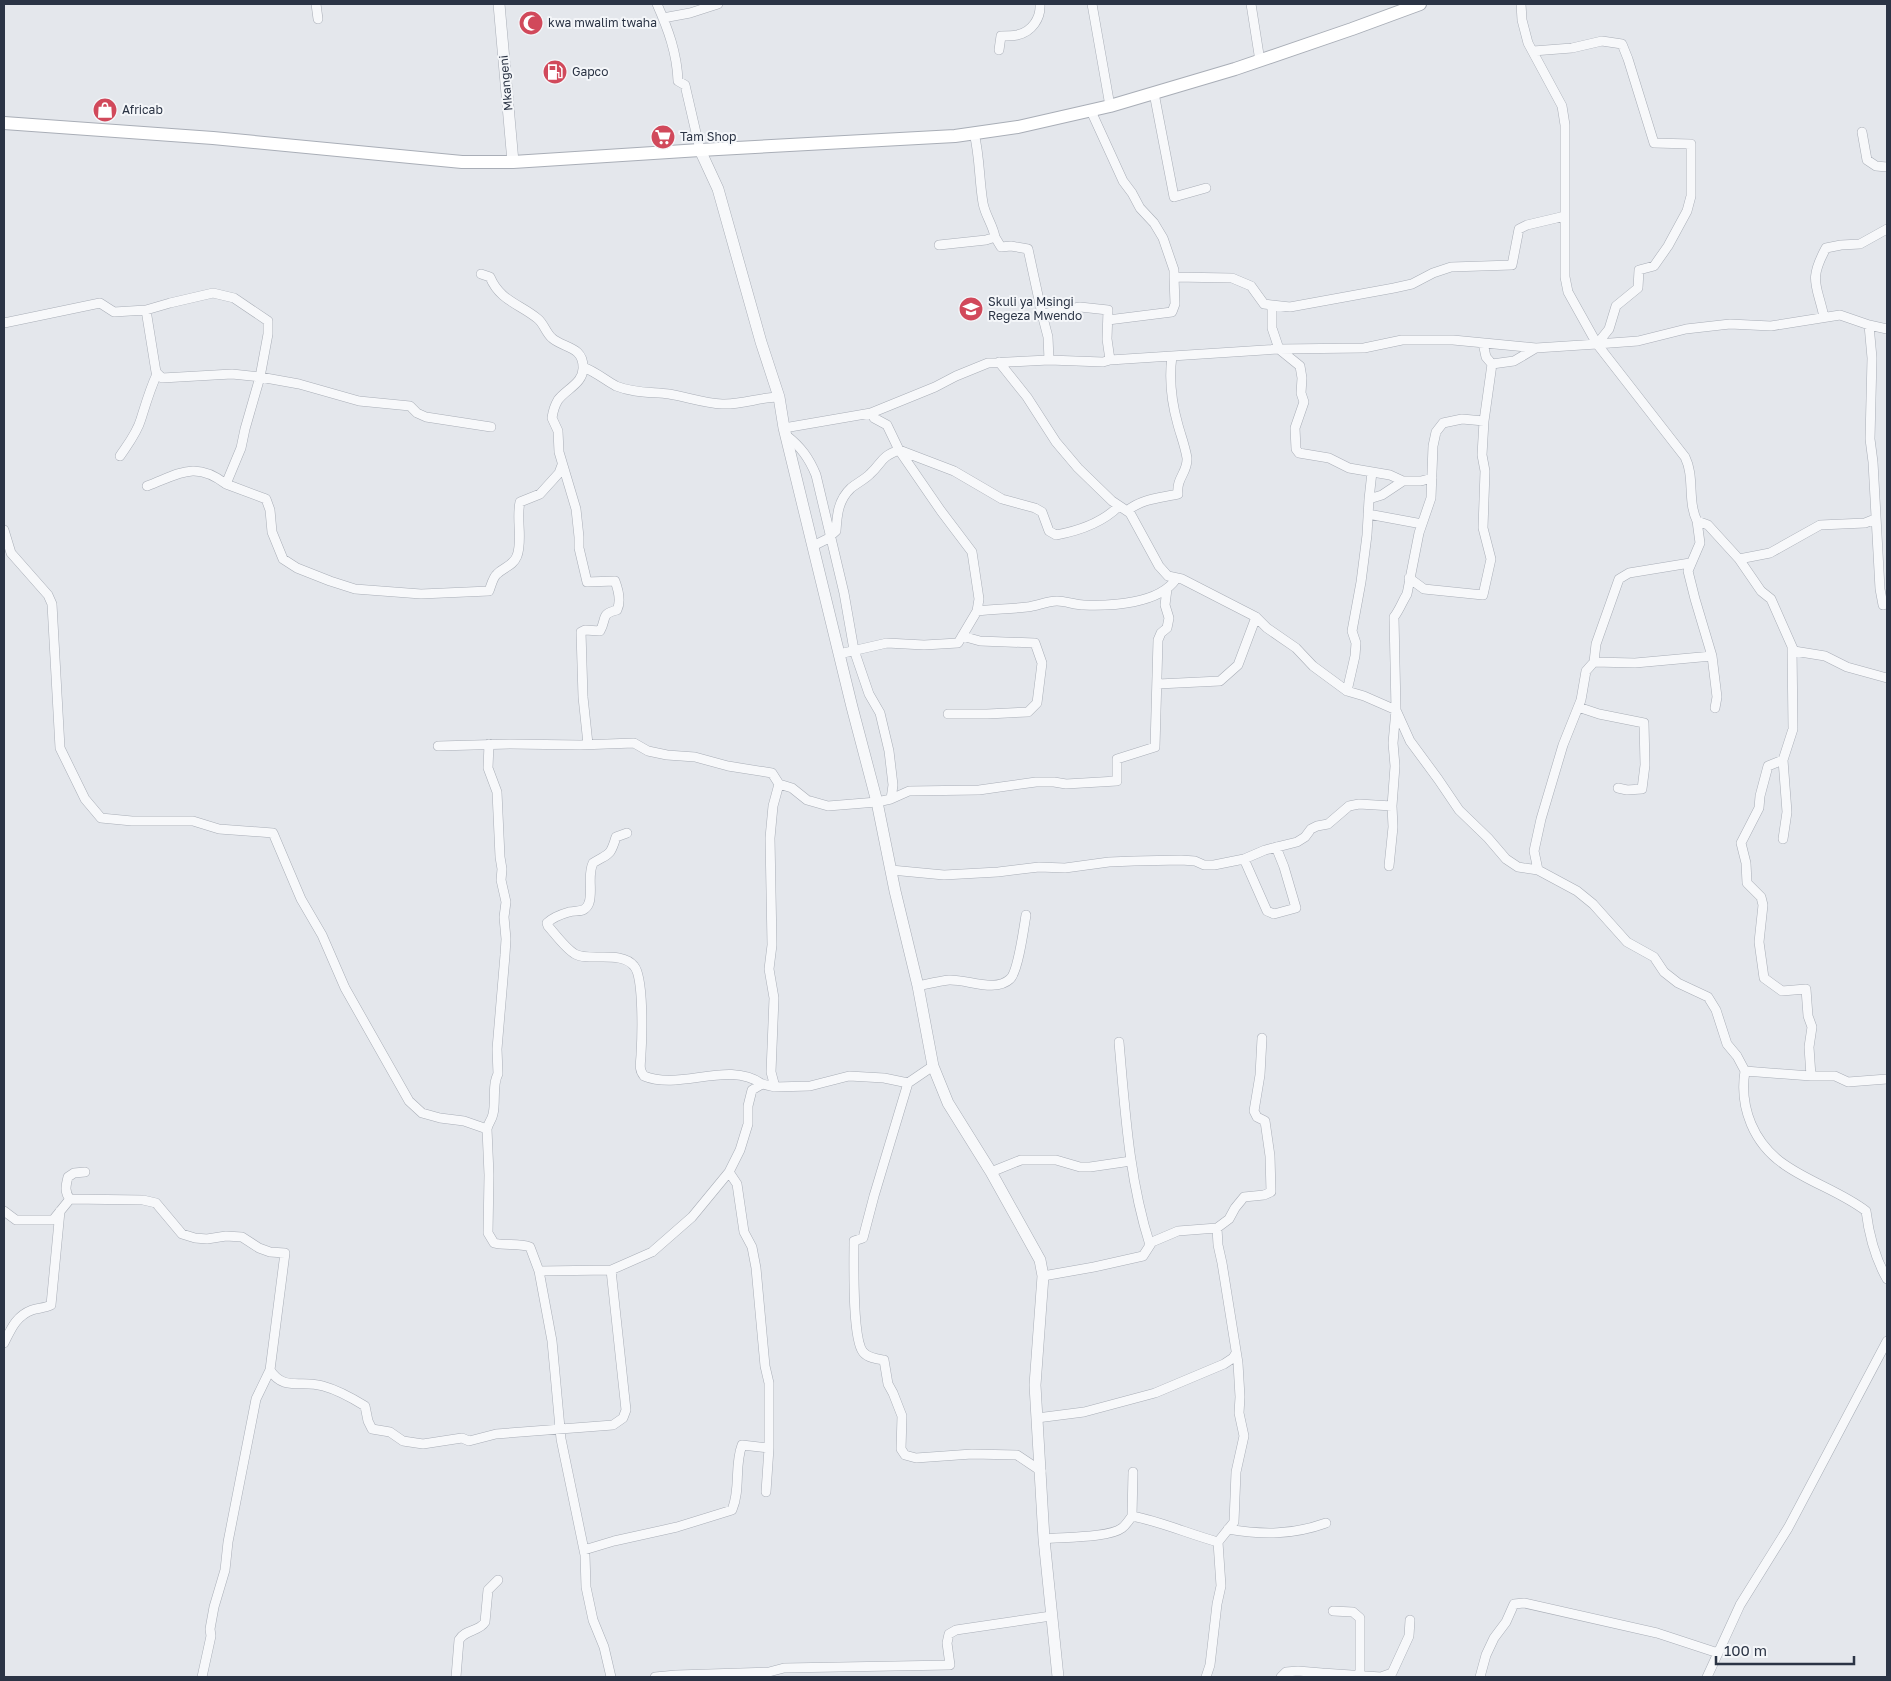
<svg xmlns="http://www.w3.org/2000/svg" width="1891" height="1681" viewBox="0 0 1891 1681" font-family="'Golos Text',sans-serif">
<style>
.lines{fill:none;stroke-linecap:round;stroke-linejoin:round}
.minor-casing{stroke:#a9aeb7;stroke-width:10}
.tertiary-casing{stroke:#a9aeb7;stroke-width:12}
.secondary-casing{stroke:#a9aeb7;stroke-width:14}
.minor{stroke:#f7f8fa;stroke-width:9}
.tertiary{stroke:#f7f8fa;stroke-width:11}
.secondary{stroke:#fff;stroke-width:12}
.labels{text-anchor:middle;stroke-width:4;stroke-linejoin:round;paint-order:stroke}
.poi-label{font-size:12px;fill:#2b3445;stroke:#f4f6f9;text-anchor:start}
.street-label{font-size:12px;fill:#2b3445;stroke:#f4f6f9}
</style>
<rect width="100%" height="100%" fill="#e4e7ec"/>
<g class="lines">
<defs>
<path id="minor" d="M316 4 318 19
M657 4C668 29 677 53 678 81L685 85 700 150
M1092 4 1110 106
M1251 4 1260 61
M1521 4 1522 20 1528 43 1562 106 1565 125V277L1568 292 1597 344 1685 457C1695 477 1687 500 1697 521L1708 525 1739 559 1761 591 1771 599 1794 651 1825 656 1847 667 1887 678
M663 18 690 13 718 4
M999 50 1001 36C1006 36 1012 36 1017 35 1032 32 1041 18 1040 4
M1533 51 1572 48 1602 41 1622 44 1628 59 1654 143 1691 144V196L1687 211 1668 246 1654 266 1639 270 1638 288 1616 306 1609 329 1597 344
M1154 93 1174 197 1206 188
M1091 111 1123 181 1132 193 1140 208 1154 223 1163 238 1174 270V277
M1862 132 1867 160 1876 166 1887 167
M995 237 1001 247 1011 246 1028 249 1042 314 1080 307 1108 310 1107 339 1110 360
M939 245 986 240 995 237C993 225 985 215 983 203 979 180 980 157 974 133
M481 274 490 277C500 301 520 304 538 319 544 324 546 333 552 338 563 348 583 346 583 367 584 383 566 389 558 400 555 405 553 411 552 418L558 431 559 452 576 509 579 537V548L587 582 615 581C618 589 621 602 617 610 600 614 607 619 600 631L585 630 581 632 583 697 588 744
M1272 306V328L1279 349 1300 366 1302 378 1301 393 1304 402 1295 428 1296 449 1299 453 1329 458 1349 468 1390 475 1403 481
M146 310 156 372 162 378 232 374 260 377 299 384 359 401 410 406 417 413 426 417 491 427
M1042 314 1048 337 1049 360
M1824 317C1817 284 1808 281 1826 248L1841 245 1860 244 1887 229
M1108 320 1172 312 1175 304 1174 277 1232 278 1251 286 1264 304 1290 307 1394 288 1412 284 1433 273 1451 267 1512 265 1519 229 1527 225 1565 216
M4 323 100 303 114 312 146 310 170 303 213 293 234 298 268 321V334L260 377 245 429 241 448 226 484 266 499 270 510 272 532 283 559 297 568 330 581 355 589 421 594 489 591C491 586 493 577 497 574 504 567 513 566 517 556 523 539 516 520 520 502L540 494 559 473 562 465
M1869 325 1872 358 1870 439 1873 462 1880 589 1883 605 1887 604
M1483 343 1486 357 1492 364
M999 362 1027 397 1056 442 1078 468 1112 501 1130 513 1159 566 1168 576 1182 579 1256 617 1267 628 1296 648 1313 666 1347 691 1364 696 1396 710 1410 741 1438 779 1459 810 1488 838 1506 859 1518 867 1538 870 1577 891 1593 904 1627 942 1654 957 1664 972 1678 983 1708 997 1716 1010 1727 1044 1737 1056 1745 1071 1811 1076H1835L1848 1082 1887 1079
M583 367C596 372 605 380 616 386 633 393 652 392 669 394 687 397 704 403 722 404 742 405 760 397 779 397
M784 428 871 413 935 387 956 376 988 363 1049 360 1103 362 1110 360 1279 349 1364 348 1402 340H1453L1536 348 1597 344 1638 341 1686 329 1730 324 1771 326 1840 315 1869 325 1887 329
M787 436C801 447 809 458 816 475L844 593 854 650 869 694 880 713 889 751 893 785 891 799
M120 456C128 444 137 433 141 419 146 403 150 389 157 374
M147 486C179 474 195 460 226 484
M1369 499 1372 472
M1127 511C1141 499 1160 498 1178 494 1176 478 1188 472 1187 458 1185 446 1181 436 1178 425 1172 404 1169 378 1172 356
M1368 514 1422 524
M4 530 11 553 48 595 52 604 60 748 85 799 101 818 132 821H193L219 829 273 833 301 899 322 935 345 988 409 1101 422 1113 440 1118 464 1121 487 1129 489 1175 488 1233 494 1243C506 1246 518 1243 530 1247L539 1271 552 1341 561 1439 585 1555 586 1587 593 1620 604 1647 611 1677
M813 546 827 539 836 531C837 515 838 500 851 488 857 483 864 480 870 474 883 462 880 457 899 450L954 471 1002 499 1035 508 1042 512 1049 531 1056 535C1078 531 1103 522 1119 506
M1739 559 1770 553 1820 525 1865 523 1875 519
M1409 578 1424 589 1483 595 1491 559 1483 528 1485 471 1482 455 1484 421
M977 611C994 609 1011 609 1027 607 1037 606 1047 601 1057 601 1066 601 1075 605 1084 605 1111 606 1159 604 1176 579
M839 654 887 643 924 645 958 643 977 611 979 599 972 552 941 511 899 450 887 425 874 418 871 413
M1712 656 1717 697 1715 708
M1594 662 1596 644 1619 579 1629 573 1690 563
M1158 684 1220 681 1238 665 1256 617
M1347 691 1355 656 1356 643 1352 631 1361 582 1367 535 1369 499 1382 495 1403 481H1421L1432 478
M1578 707 1599 714 1644 723 1645 765 1642 789 1627 790 1618 788
M948 714H987L1028 712 1037 703 1042 663 1035 643 980 641 962 636
M438 746 510 744 580 745 634 743 648 751 667 755 695 757 728 766 772 773 779 784 792 788 807 800 828 806 877 802 891 799 909 791 979 790 1036 782H1054L1066 784 1117 781V759L1155 747 1158 640 1161 633 1167 628 1169 618 1165 605 1167 589
M1783 760 1768 766 1760 796 1759 808 1741 843 1746 863 1747 883 1761 897 1763 905 1759 942 1764 978 1782 991 1806 989 1808 1016 1812 1027 1809 1047 1811 1076
M627 833 616 837C610 857 609 853 593 863 587 876 593 890 589 903 585 913 578 910 569 912 562 914 552 918 547 923L548 926C555 934 566 949 575 954 589 962 621 950 634 966 644 977 642 1038 641 1054 641 1062 638 1069 644 1076 681 1091 728 1060 762 1084
M1783 839 1787 812 1783 760 1793 729 1792 647
M1244 859 1267 911 1274 914 1296 908 1284 867 1276 847
M1389 866 1393 827 1392 806 1395 766 1393 743 1396 710 1394 617C1400 609 1402 602 1407 594L1419 533 1431 498 1433 446 1436 432 1443 423 1462 419 1484 421 1492 364 1514 361 1536 348
M891 870 944 875 998 872 1039 867 1065 868 1109 862 1134 861 1181 860 1195 861 1204 865H1214L1244 859 1265 850 1297 842 1305 837 1311 829 1317 826 1328 824 1349 806 1359 804 1392 806
M1538 870 1534 851 1541 819 1563 745 1581 700 1586 671 1594 662 1635 663 1712 656 1695 599 1688 571 1700 543 1697 521
M918 986C928 984 939 981 949 980 967 979 995 993 1010 979 1018 972 1024 927 1026 915
M1119 1042C1125 1110 1129 1180 1150 1245
M1745 1071C1739 1108 1754 1144 1785 1165 1811 1183 1841 1192 1866 1211 1869 1235 1875 1258 1887 1279
M908 1083 874 1196 863 1238 854 1241C854 1262 852 1338 863 1352 868 1358 877 1359 884 1360L888 1384 893 1393 902 1416 901 1449 905 1455 916 1458 972 1454 1017 1455 1041 1471
M775 1087 771 1072 774 998 769 969 772 945 770 838 773 806 779 784
M487 1129C488 1123 492 1120 493 1114 496 1103 492 1084 498 1074L497 1049 505 955 506 939 504 917 506 902 501 880 502 869 500 857 497 792 488 768 489 744
M991 1172 1021 1160H1056L1080 1167H1090L1131 1161
M70 1199C64 1192 66 1185 68 1177L74 1173 85 1172
M4 1211 16 1220H53L70 1199 143 1200 156 1203 182 1234 195 1238 207 1239 226 1236 242 1237 259 1248 270 1252 285 1253 270 1370C284 1392 301 1379 323 1386 338 1390 352 1398 365 1406L368 1421 372 1429 390 1432 403 1441 423 1444 462 1438 469 1441 496 1434 613 1425 623 1418 626 1410 611 1270
M1217 1228 1218 1245 1222 1263 1238 1363 1240 1397 1239 1413 1244 1436 1236 1472 1234 1522 1218 1542
M539 1271 611 1270 652 1252 692 1217 729 1172 740 1150 748 1124V1106L752 1090 762 1084 775 1087 810 1086 849 1076 884 1078 908 1083 933 1066
M1043 1276 1094 1267 1143 1256 1152 1242 1178 1231 1217 1228 1229 1219 1235 1208 1244 1197 1264 1195 1271 1192 1270 1156 1265 1121 1257 1117 1254 1111 1260 1075 1262 1038
M4 1343C11 1329 16 1316 32 1310 38 1308 45 1308 51 1305L60 1211
M1037 1418 1084 1412 1155 1393 1224 1364 1233 1358 1236 1353
M766 1492 769 1448
M1132 1516 1133 1472
M1228 1529C1262 1535 1293 1535 1326 1523
M1044 1539C1062 1537 1109 1538 1122 1528 1126 1525 1129 1520 1132 1516 1162 1522 1189 1534 1218 1542L1221 1586 1217 1604 1210 1665 1206 1677
M584 1550 614 1541 677 1527 732 1510C741 1489 734 1466 742 1445L769 1448V1383L765 1366 756 1268 752 1247 744 1232 737 1184 729 1172
M1333 1611 1353 1612 1360 1618V1675
M202 1677 211 1636 210 1629 214 1607 225 1570 228 1542 256 1399 270 1370
M456 1677 459 1640C465 1629 479 1632 485 1622L488 1590 498 1580
M655 1677 676 1675 769 1672 784 1668 950 1665 947 1643 949 1634 956 1630 1051 1616
M1281 1677 1286 1672 1298 1671 1322 1673
M1321 1677 1322 1673 1381 1677 1392 1673 1409 1636 1410 1620
M1480 1677 1486 1655 1494 1638 1506 1622 1514 1604 1524 1603 1657 1633 1718 1653
M1707 1677 1740 1605 1788 1528 1887 1341"/>
<path id="tertiary" d="M499 4 513 162
M700 150 718 189 761 342 779 397 784 428 852 707 877 802 895 891 918 986 933 1066 948 1103 991 1172 1040 1260 1043 1276 1035 1385 1044 1539 1058 1677"/>
<path id="secondary" d="M4 123 213 138 462 162H513L700 150 955 136 1018 127 1110 106 1235 69 1352 29 1420 4"/>
</defs>
<use href="#minor" class="minor-casing"/>
<use href="#tertiary" class="tertiary-casing"/>
<use href="#secondary" class="secondary-casing"/>
<use href="#minor" class="minor"/>
<use href="#tertiary" class="tertiary"/>
<use href="#secondary" class="secondary"/>
</g>
<defs>
<symbol id="mosque-disc" viewBox="-11 -11 22 22"><circle r="9.5" fill="#d1495b" stroke="#f4f6f9"/><path d="M3.5-4.9A6 6 0 1 0 3.5 4.9A5 5 0 1 1 3.5-4.9Z" fill="#fff"/></symbol>
<symbol id="fuel-disc" viewBox="-11 -11 22 22"><circle r="9.5" fill="#d1495b" stroke="#f4f6f9"/><path d="M-5.5-6h7V0h2V4h1.3V-2.5L3-4.5l.8-.8L6-3V5H2.5V1h-1V6h-7ZM-4.2-4.7v3.2H.2V-4.7Z" fill="#fff"/></symbol>
<symbol id="shop-disc" viewBox="-11 -11 22 22"><circle r="9.5" fill="#d1495b" stroke="#f4f6f9"/><path d="M-5-2.5h2.3a2.7 3.5 0 0 1 5.4 0H5L5.5 6h-11ZM-1.5-2.5h3a1.5 2.3 0 0 0-3 0Z" fill="#fff"/></symbol>
<symbol id="supermarket-disc" viewBox="-11 -11 22 22"><circle r="9.5" fill="#d1495b" stroke="#f4f6f9"/><path d="M-6-5.5h2.5l.6 2H6L4.5 2H-2.5L-4.4-4H-6ZM-1.5 3.2a1.3 1.3 0 1 0 .1 0ZM3 3.2a1.3 1.3 0 1 0 .1 0Z" fill="#fff"/></symbol>
<symbol id="school-disc" viewBox="-11 -11 22 22"><circle r="9.5" fill="#d1495b" stroke="#f4f6f9"/><path d="M0-5L7-2L0 1L-7-2ZM-4 1L0 2.5L4 1V4Q0 6-4 4Z" fill="#fff"/></symbol>
</defs>
<g fill-rule="evenodd">
<use href="#mosque-disc" x="517" y="9" width="28" height="28"/>
<use href="#fuel-disc" x="541" y="58" width="28" height="28"/>
<use href="#shop-disc" x="91" y="96" width="28" height="28"/>
<use href="#supermarket-disc" x="649" y="123" width="28" height="28"/>
<use href="#school-disc" x="957" y="295" width="28" height="28"/>
</g>
<g class="labels">
<g class="poi-label">
<text x="548" y="27">kwa mwalim twaha</text>
<text x="572" y="76">Gapco</text>
<text x="122" y="114">Africab</text>
<text x="680" y="141">Tam Shop</text>
<text x="988" y="306">Skuli ya Msingi<tspan x="988" dy="14">Regeza Mwendo</tspan></text>
</g>
<g class="street-label">
<text transform="translate(506 83) rotate(-95)" y="4">Mkangeni</text>
</g>
</g>
<rect width="1891" height="1681" fill="none" stroke="#2b3445" stroke-width="10"/>
<path d="M1716 1656v8h138v-8" fill="none" stroke="#2b3445" stroke-width="2.5"/>
<text x="1724" y="1656" font-size="15" fill="#2b3445" stroke="#f4f6f9" stroke-width="4" paint-order="stroke">100 m</text>
</svg>
